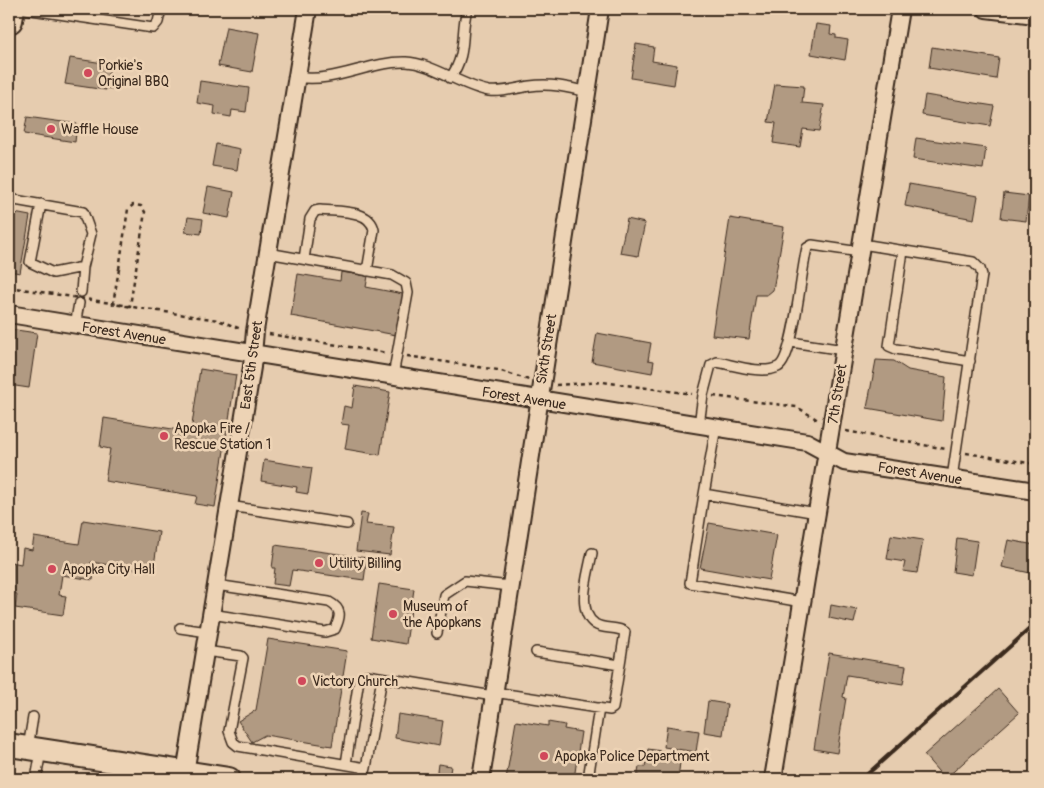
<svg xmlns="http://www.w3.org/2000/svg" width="1044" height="788" viewBox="0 0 1044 788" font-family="Pangolin,sans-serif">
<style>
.building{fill:#b19a82;stroke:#3b2a1e}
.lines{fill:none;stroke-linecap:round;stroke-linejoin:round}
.lane-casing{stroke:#3b2a1e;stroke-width:12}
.street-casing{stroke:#3b2a1e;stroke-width:20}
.secondary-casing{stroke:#3b2a1e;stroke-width:26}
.primary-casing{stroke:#3b2a1e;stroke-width:30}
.path{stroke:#3b2a1e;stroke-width:2.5;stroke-dasharray:4 4;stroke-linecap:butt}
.lane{stroke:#edd3b5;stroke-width:9}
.street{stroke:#edd3b5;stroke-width:16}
.secondary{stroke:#edd3b5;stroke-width:22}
.primary{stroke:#edd3b5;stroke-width:26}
.rail{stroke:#3b2a1e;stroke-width:4}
.path-bridge{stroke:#3b2a1e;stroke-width:2.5;stroke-dasharray:4 4;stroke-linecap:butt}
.poi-dot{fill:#d1495b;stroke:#edd3b5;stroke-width:2}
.labels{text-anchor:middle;stroke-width:5;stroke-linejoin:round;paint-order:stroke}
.poi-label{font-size:14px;fill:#3b2a1e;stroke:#edd3b5;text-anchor:start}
.street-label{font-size:14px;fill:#3b2a1e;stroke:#edd3b5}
</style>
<rect width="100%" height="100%" fill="#e6ccaf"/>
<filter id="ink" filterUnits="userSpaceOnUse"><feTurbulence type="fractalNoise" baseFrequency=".02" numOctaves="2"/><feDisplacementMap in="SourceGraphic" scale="10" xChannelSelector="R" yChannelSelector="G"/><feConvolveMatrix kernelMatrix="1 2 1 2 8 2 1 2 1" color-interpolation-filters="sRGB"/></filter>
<g filter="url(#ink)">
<path class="building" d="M816 24 831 26 830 34 836 35V38L848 40 845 60 811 54Z
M226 27 259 33 252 72 218 66Z
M636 44 654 47 652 61 677 65 674 85 631 78Z
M932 47 999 58 996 79 929 68Z
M70 58 110 64 107 82 114 83 113 89 106 88V90L65 84Z
M200 81 249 88 246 112 232 110 231 117 214 114 215 106 197 103Z
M775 84 804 86 802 103 824 105 819 131 803 129 800 147 773 143 776 123 768 122Z
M925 95 994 106 990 126 922 115Z
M27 117 77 124 75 142 24 134Z
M916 138 986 148 983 169 913 159Z
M216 144 240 149 237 170 212 166Z
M909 184 978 196 974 219 905 206Z
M208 187 234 192 229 218 203 213Z
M1004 193 1029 196 1026 221 1001 218Z
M9 212 30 216 20 273 9 271Z
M188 217 203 219 201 234 185 232Z
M730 218 784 227 773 290 767 295H756L749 339 712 335Z
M627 219 645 223 638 256 620 253Z
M341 272 368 276 366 287 403 294 396 335 291 316 298 274 340 281Z
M9 329 37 333 29 388 9 385Z
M597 333 651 343 648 360 654 361 652 373 592 362Z
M876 360 894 361 908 370 946 377 942 421 867 408Z
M200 369 236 375 215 507 195 504 197 496 105 481 110 449 100 447 104 418 191 432Z
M355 386 390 392 380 455 345 449 349 425 341 424 344 406 352 408Z
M264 460 312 468 308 494 296 492 297 487 261 481Z
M361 513 368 514 366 524 394 527 390 555 356 551Z
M83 520 159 532 153 572 91 562V565L95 566 93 580 62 575 59 595 66 596 63 615 15 608 17 594 9 593 11 562 21 564 23 548 32 550 34 537 79 544Z
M709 523 777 535 769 580 700 568Z
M891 535 923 540 917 573 903 571 905 562 887 559Z
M957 538 977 541 972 575 953 572Z
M1008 540 1035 545V574L1002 567Z
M275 545 367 558 364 580 292 570 289 586 273 584 275 568H272Z
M379 584 414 589 406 644 371 638Z
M831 605 857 610 854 623 829 618Z
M268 639 347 651 332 746 265 735 252 742 238 721 256 710Z
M829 653 906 666 903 684 847 675 843 697 846 698 837 753 814 749Z
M998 689 1019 713 945 779 924 755Z
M708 701 727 704 723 735 704 732Z
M398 714 443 721 439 746 395 738Z
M516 721 548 726V722L565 725 564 729 581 732 574 779H506Z
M667 726 699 731 696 752 664 747Z
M648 749 681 754 678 779H637L639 767H645Z
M438 764 451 766 449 779H436Z
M9 775 27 777V779H9Z"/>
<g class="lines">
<defs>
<path id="lane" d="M25 9 153 28 158 22 161 9
M296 77C335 84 368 61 406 62 432 63 461 86 489 91 502 93 517 88 530 86 550 83 568 87 587 92
M450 78C468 54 460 34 467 9
M9 199 83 212 91 234 83 267 53 273 30 262 41 204
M862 244 973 262 980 269 982 275 952 478
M903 251 889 346 896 349 970 361
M268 253 392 275 406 283 408 293 393 376
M304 259 310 219 315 211 320 210C338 212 370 209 374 230L367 271
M81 292 83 267
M75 325 79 303
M791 342 844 350
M699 425 703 395 711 365 717 362C734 365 762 375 778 367 794 359 801 269 807 248L812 245 860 252
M716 427 704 494 817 513
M704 494 690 583 802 602
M229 506 347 524
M211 614 325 632 335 629C341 616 342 609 329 602L216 585
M180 628 208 632
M437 633 444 595 465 581 510 586
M205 651 241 656 243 658 229 731 233 742 238 746 366 768 363 779
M536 652 620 665
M494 692 610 710 613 708 625 632C617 626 604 630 595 624 575 610 589 572 592 553
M28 748 33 717
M346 764 359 679 367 675 493 696
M366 768 382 678
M36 779 41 751
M588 779 599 708"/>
<path id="street" d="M986 9 1035 15
M9 314 807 442 844 462 1035 491
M184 779 252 367 255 331 308 9
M481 779 600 9
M773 779 900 9"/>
<path id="secondary" d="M9 745 229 779"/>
<path id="primary" d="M9 20 11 9"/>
</defs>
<use href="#lane" class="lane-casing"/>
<use href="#street" class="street-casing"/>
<use href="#secondary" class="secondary-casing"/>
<use href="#primary" class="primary-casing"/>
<path class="path" d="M119 269 113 304 218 320 241 329
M269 334 387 353
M407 356 498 370 529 380
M556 385 603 382 692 394
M713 396 797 407 818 420
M846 431 946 449
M966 453 1035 464"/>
<use href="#lane" class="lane"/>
<use href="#street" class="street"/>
<use href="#secondary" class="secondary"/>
<use href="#primary" class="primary"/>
<path class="rail" d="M862 779 1035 624"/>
<path class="path-bridge" d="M9 287 130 306 145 212 141 206 133 205 128 209 119 269"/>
</g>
</g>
<g class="poi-dot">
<circle cx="88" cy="73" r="5"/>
<circle cx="51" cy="129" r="5"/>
<circle cx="164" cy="436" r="5"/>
<circle cx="319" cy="563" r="5"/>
<circle cx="52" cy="569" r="5"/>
<circle cx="393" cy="614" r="5"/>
<circle cx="302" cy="681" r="5"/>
<circle cx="544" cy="756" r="5"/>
</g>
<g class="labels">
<g class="poi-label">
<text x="98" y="70">Porkie's<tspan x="98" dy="16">Original BBQ</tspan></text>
<text x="61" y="134">Waffle House</text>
<text x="174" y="433">Apopka Fire /<tspan x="174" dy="16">Rescue Station 1</tspan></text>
<text x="329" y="568">Utility Billing</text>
<text x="62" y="574">Apopka City Hall</text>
<text x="403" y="611">Museum of<tspan x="403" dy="16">the Apopkans</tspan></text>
<text x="312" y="686">Victory Church</text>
<text x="554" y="761">Apopka Police Department</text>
</g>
<g class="street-label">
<text transform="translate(124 333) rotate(9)" y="5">Forest Avenue</text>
<text transform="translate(546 349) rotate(-81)" y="5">Sixth Street</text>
<text transform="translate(251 365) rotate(-82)" y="5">East 5th Street</text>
<text transform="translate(837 394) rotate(-81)" y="5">7th Street</text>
<text transform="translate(524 398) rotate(9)" y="5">Forest Avenue</text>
<text transform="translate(920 473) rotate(9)" y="5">Forest Avenue</text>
</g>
</g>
<rect width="1044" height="788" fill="none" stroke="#edd3b5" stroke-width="30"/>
<rect x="15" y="15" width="1014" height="758" fill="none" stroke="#3b2a1e" stroke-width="2" filter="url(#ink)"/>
</svg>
